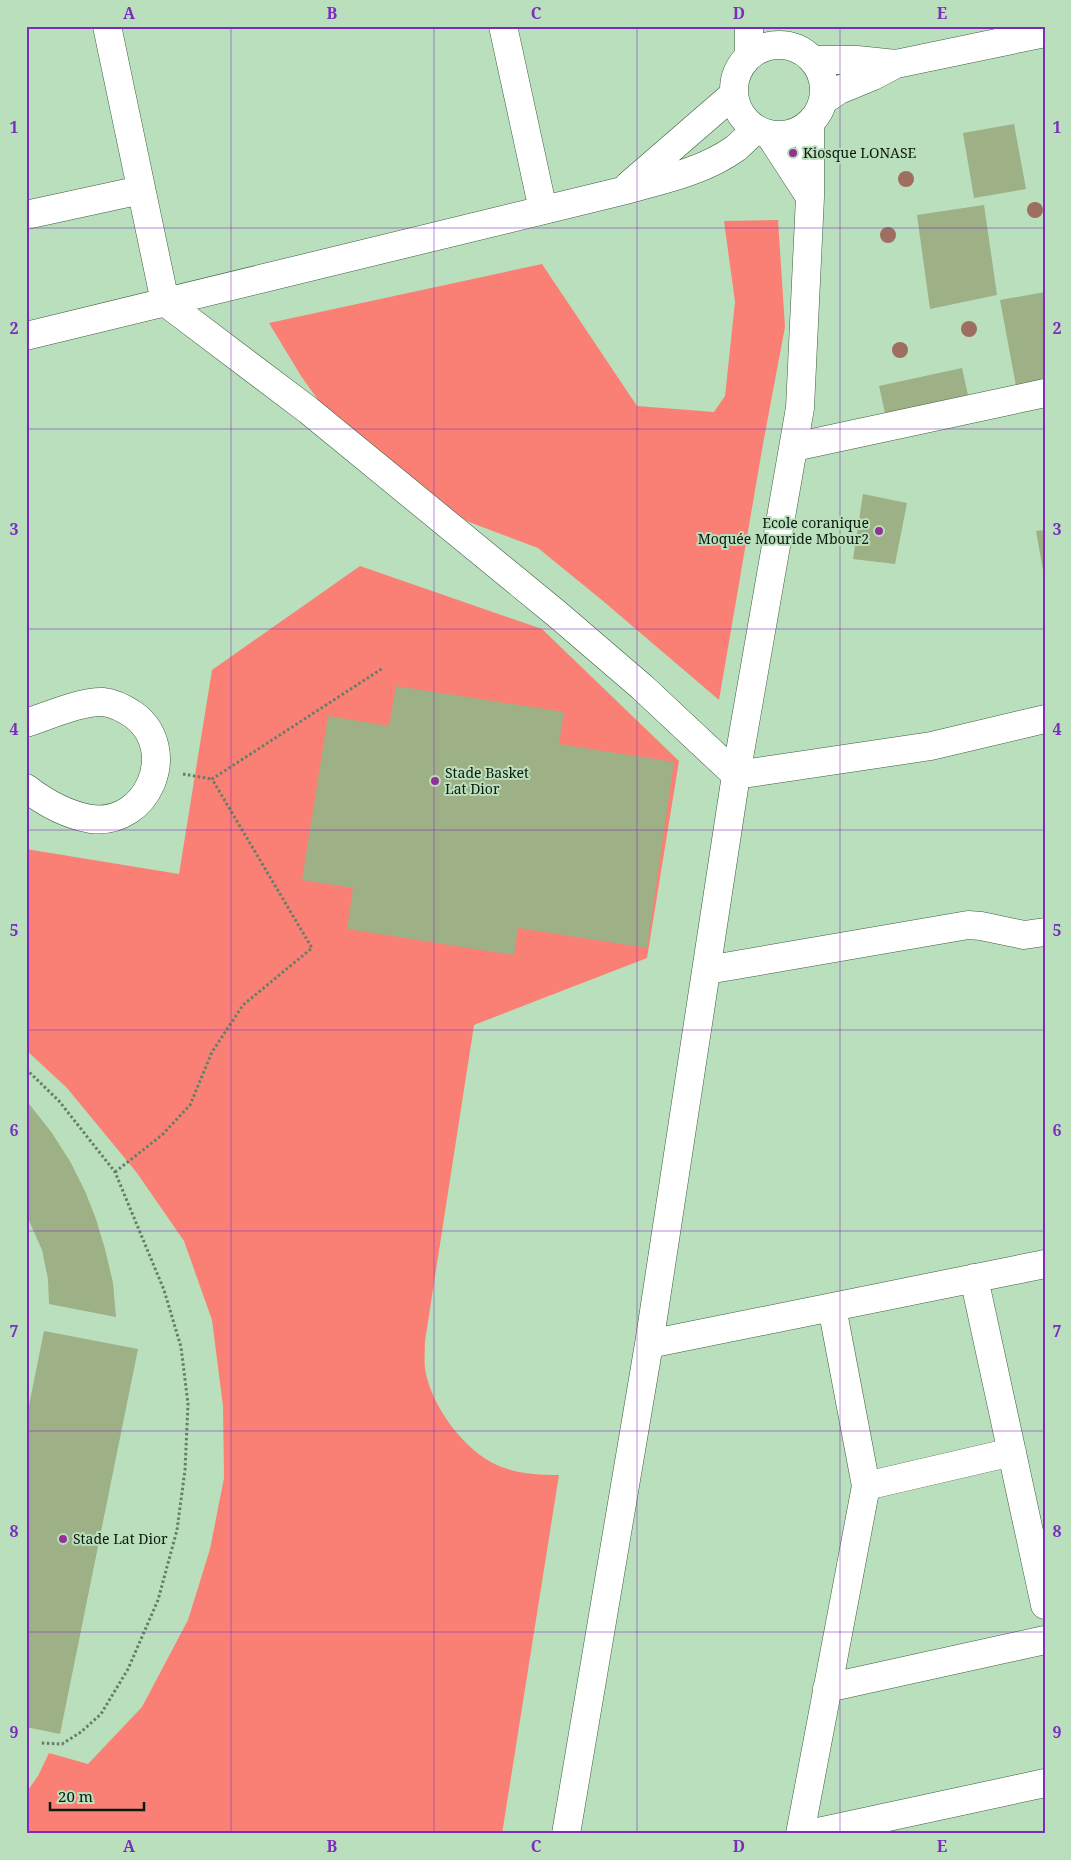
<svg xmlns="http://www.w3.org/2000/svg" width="1071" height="1860" viewBox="0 0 1071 1860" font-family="'Noto Serif',serif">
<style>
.green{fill:#fa8075}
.building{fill:#9eb086}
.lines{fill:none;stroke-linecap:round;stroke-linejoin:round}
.minor-casing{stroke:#3c5d3f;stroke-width:29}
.path{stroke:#657f67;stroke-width:3;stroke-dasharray:2.5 2.5;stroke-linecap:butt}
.minor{stroke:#fff;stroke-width:28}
.tree{fill:#9e6e60}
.grid{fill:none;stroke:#7b2cbf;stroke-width:1;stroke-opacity:0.55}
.poi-dot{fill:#943197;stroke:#badfbc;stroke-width:2}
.labels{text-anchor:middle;stroke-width:4;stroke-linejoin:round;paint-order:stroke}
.poi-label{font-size:14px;fill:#0c190d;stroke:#badfbc;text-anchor:start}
.neatline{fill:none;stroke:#7b2cbf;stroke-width:2}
.grid-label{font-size:16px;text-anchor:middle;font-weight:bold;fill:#7b2cbf}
</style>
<rect width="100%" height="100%" fill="#badfbc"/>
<path class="green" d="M778 220 785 327 763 444 719 700 603 601 538 548 469 522 393 477 348 442 301 376 269 323 542 264 637 406 714 412 725 396 735 302 724 221Z
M360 566 542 629 679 761 647 958 474 1025 425 1341C425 1350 424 1360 425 1368 430 1405 465 1452 499 1466 518 1474 539 1475 559 1475L502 1834H26V1793L38 1776 49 1753 88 1764 142 1707 188 1620 210 1549 224 1478 223 1406 212 1320 184 1241 137 1173 67 1088 26 1050V849L179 874 212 670Z"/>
<path class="building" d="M1014 124 1026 189 974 198 963 133Z
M984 205 997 295 930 309 917 215Z
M1045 292V380L1016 386 1000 300Z
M962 368 968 395 885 413 879 386Z
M863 494 907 503 895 564 853 559Z
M1045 530V576H1044L1036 531Z
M396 686 564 712 559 744 674 762 647 948 518 928 514 955 347 929 353 888 302 880 328 716 389 726Z
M26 1100 52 1133 71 1163 85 1191 96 1219 105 1249 113 1283 116 1317 49 1304 48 1279 42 1250 26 1214Z
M44 1331 138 1349 60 1734 26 1727V1420Z"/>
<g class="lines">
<defs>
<path id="minor" d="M107 26 165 302 308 410 557 614 642 687 736 775 931 746 1045 719
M503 26 543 210
M749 26V56
M734 90a45 45 0 1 1 90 0a45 45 0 1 1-90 0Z
M814 60H857L896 64
M824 100 839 90 873 76 896 64 1045 33
M769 134 810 197
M629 185 734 94
M26 215 141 190
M26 336 622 191C661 180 703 172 736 148 743 142 750 135 756 129
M794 447 1045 393
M26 723C48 716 81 701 103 702 114 703 125 709 134 715 180 750 148 826 91 819 68 815 44 802 26 788
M707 970 968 925 981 926 1024 935 1045 932
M974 1278 1045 1605
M649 1344 1045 1264
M866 1486 1012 1452
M827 1688 1045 1640
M566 1834 649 1344 736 775 800 408 810 197V124
M800 1834 866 1486 832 1307
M809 1834 1045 1783"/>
</defs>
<use href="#minor" class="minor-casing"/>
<path class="path" d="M183 774 212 779
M26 1069 59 1101 115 1172 164 1290 181 1347 188 1404 185 1470 177 1530 158 1600 128 1669 101 1714 81 1732 62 1744 40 1743
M115 1172 162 1135 190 1105 212 1052 243 1005 312 948 212 779 383 668"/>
<use href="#minor" class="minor"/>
</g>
<g class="tree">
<circle cx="906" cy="179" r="8"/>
<circle cx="1035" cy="210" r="8"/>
<circle cx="888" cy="235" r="8"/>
<circle cx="969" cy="329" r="8"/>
<circle cx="900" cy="350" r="8"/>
</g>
<path class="grid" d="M231 26V1834M434 26V1834M637 26V1834M840 26V1834M26 228H1045M26 429H1045M26 629H1045M26 830H1045M26 1030H1045M26 1231H1045M26 1431H1045M26 1632H1045"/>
<g class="poi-dot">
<circle cx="793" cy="153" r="5"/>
<circle cx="879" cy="531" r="5"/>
<circle cx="435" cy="781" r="5"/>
<circle cx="63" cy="1539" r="5"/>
</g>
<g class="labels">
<g class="poi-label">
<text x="803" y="158">Kiosque LONASE</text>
<text x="869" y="528" text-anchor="end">Ecole coranique<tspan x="869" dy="16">Moquée Mouride Mbour2</tspan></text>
<text x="445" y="778">Stade Basket<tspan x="445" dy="16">Lat Dior</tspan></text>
<text x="73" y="1544">Stade Lat Dior</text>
</g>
</g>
<rect width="1071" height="1860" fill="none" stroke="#badfbc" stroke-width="55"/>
<path d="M50 1802v8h94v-8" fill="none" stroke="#0c190d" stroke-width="2.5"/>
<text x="58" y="1802" font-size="15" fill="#0c190d" stroke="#badfbc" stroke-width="4" paint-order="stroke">20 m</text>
<rect x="28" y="28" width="1016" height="1804" class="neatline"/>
<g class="grid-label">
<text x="129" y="19">A</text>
<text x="332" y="19">B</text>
<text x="536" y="19">C</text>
<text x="739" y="19">D</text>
<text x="942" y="19">E</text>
<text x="14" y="133">1</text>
<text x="1057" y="133">1</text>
<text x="14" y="334">2</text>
<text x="1057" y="334">2</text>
<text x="14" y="535">3</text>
<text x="1057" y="535">3</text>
<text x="14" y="735">4</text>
<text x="1057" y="735">4</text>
<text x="14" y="936">5</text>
<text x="1057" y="936">5</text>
<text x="14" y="1136">6</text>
<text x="1057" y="1136">6</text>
<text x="14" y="1337">7</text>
<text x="1057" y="1337">7</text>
<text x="14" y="1537">8</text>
<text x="1057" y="1537">8</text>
<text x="14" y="1738">9</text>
<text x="1057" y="1738">9</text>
<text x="129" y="1852">A</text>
<text x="332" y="1852">B</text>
<text x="536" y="1852">C</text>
<text x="739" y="1852">D</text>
<text x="942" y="1852">E</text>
</g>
</svg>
